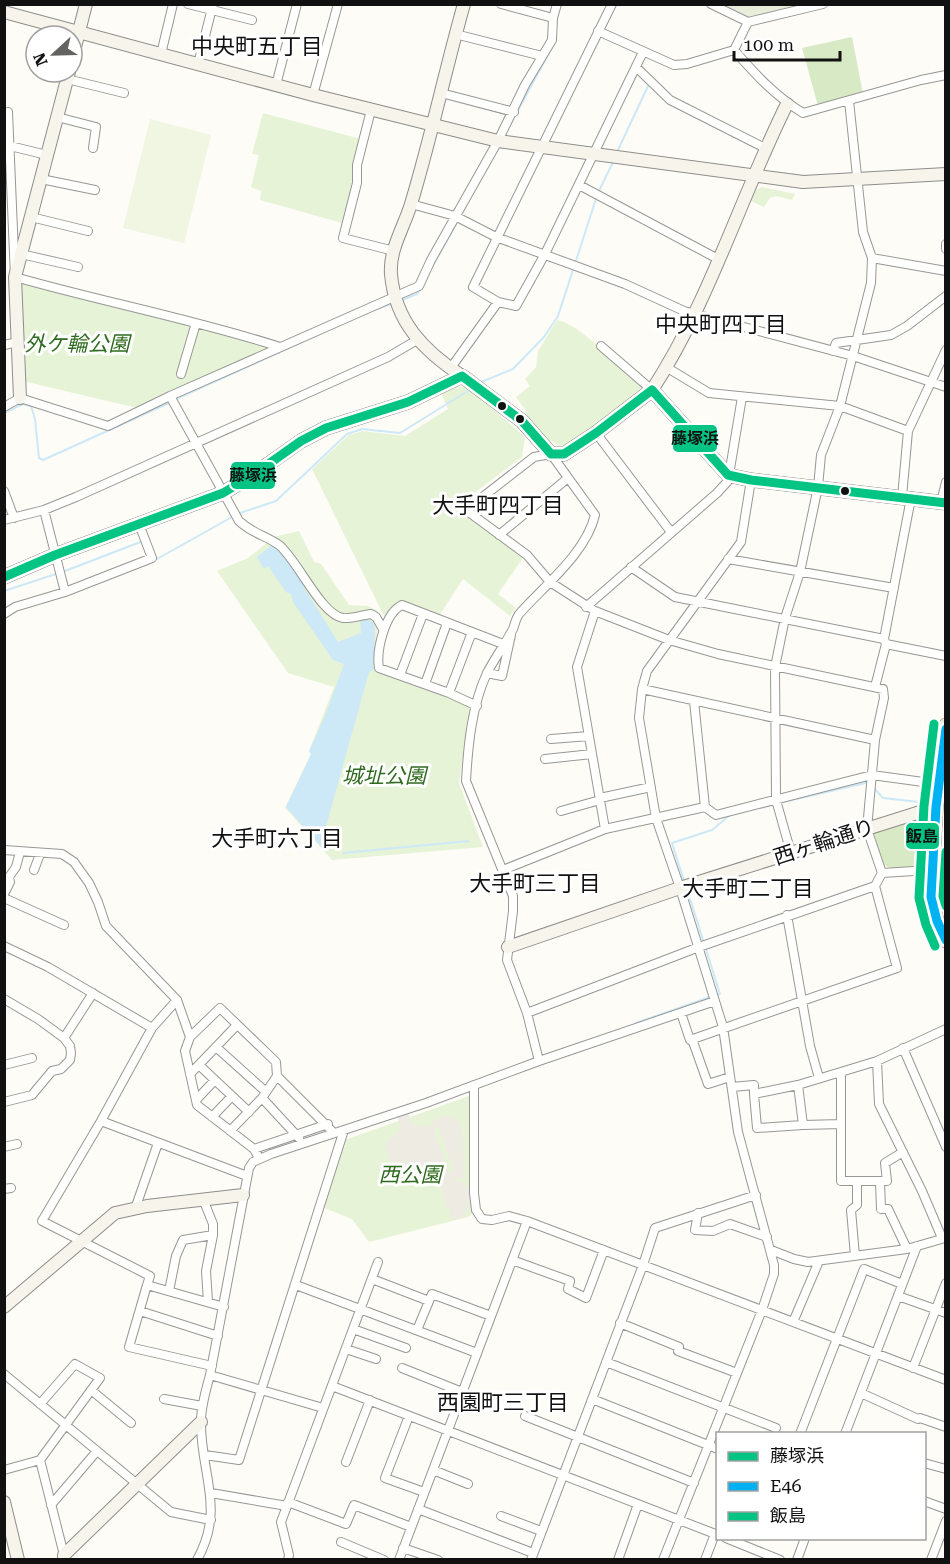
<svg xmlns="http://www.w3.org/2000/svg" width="950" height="1564" viewBox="0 0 950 1564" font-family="'Roboto Serif','Noto Sans JP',serif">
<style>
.green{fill:#e7f3d7}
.forest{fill:#d8eac5}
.cemetery{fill:#e9eedb}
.pitch{fill:#f0f6e1}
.plaza{fill:#edebe2;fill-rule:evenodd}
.water{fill:#cde8f7}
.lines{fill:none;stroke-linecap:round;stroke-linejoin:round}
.stream{stroke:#cde8f7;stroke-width:2}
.street-casing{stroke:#979795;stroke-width:10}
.secondary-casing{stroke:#8e8d8b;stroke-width:14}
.primary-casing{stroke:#858482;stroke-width:15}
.street{stroke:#fffffe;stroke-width:8}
.secondary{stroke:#f6f4eb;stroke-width:12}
.primary{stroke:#ede9dc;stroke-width:14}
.bus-1-casing{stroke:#fff;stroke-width:14}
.bus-2-casing{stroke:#fff;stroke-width:14}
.bus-3-casing{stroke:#fff;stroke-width:14}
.bus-4-casing{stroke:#fff;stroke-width:14}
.bus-1{stroke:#04c484;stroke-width:9}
.bus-2{stroke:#01b2f3;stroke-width:9}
.bus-3{stroke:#04c484;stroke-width:9}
.bus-4{stroke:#04c484;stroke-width:9}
.bus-dot{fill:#111;stroke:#fff;stroke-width:2}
.labels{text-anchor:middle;stroke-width:6;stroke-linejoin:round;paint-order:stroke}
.park-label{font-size:21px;font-style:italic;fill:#2f6b1f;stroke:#fff}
.street-label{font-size:21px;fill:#111;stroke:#fff}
.neighbourhood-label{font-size:22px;fill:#111;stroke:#fff}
.line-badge{stroke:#fff;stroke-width:2}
.pale-badge-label{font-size:16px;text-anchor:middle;font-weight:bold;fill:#111}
</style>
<rect width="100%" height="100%" fill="#fdfcf7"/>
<path class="green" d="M263 113 361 139 355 181 342 223 260 200 261 191 251 187 259 155 252 154Z
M762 187 795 194 792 200 776 196 770 198 764 207 751 201 756 190Z
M19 279 268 346 269 348 137 408 23 381Z
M557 320C579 323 627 373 644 389L575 441 560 446 547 439 525 413 526 411 516 397 530 386 525 379 536 367 538 351Z
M454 387H467L525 437 522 457 465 500 460 508 525 555 498 594 516 608 510 616 463 579 439 616 398 601 384 616 312 469 349 435 362 431 405 436 448 409 441 393Z
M299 531 314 562 321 564 349 605 368 606 378 611 375 670 471 707 459 783 483 847 332 860 285 808 311 754 309 751 334 687 288 673 217 571 248 558 274 537Z
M469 1096V1163L473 1213 468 1217 369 1242 352 1219 322 1207 342 1141Z"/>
<path class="forest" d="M852 37 863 94 818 106 802 48Z
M921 817 916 869 897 870 883 865 873 830Z"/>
<path class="cemetery" d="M717 5H805L751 19Z"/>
<path class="pitch" d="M150 119 211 135 184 243 123 228Z"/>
<path class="plaza" d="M406 1109 414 1126H428L442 1115 455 1118 462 1129 464 1179 457 1176 456 1179 470 1188 474 1197 463 1218 453 1220 438 1183 433 1185 429 1172 424 1168 419 1167 397 1176 384 1145 398 1132 400 1124 396 1113ZM436 1127H438L453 1168 450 1174 434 1132Z"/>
<path class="water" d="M272 545 283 554 303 583V586L338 642 361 633 360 620 365 618 373 622 375 627 373 670 369 672 323 837V849L286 807 311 754 309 751 325 716 344 664 333 660 293 602 291 594 286 592 268 566 264 569 257 557Z
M469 840V842L343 854V852Z"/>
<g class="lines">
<path class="stream" d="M509 127 556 40
M617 152 649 84
M598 193 614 160
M431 269 456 224
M402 300 417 294 420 290
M374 310 394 303
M481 382 513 369 544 337 558 316 596 199
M174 400 322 333
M4 413 23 404 31 406 35 419 39 458 43 460 169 403
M237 514 276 501 347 434 362 429 400 433 471 389
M157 559 232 517
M4 591 65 571 143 541
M873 787 883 798 928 803
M779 803 870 782
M761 808 773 805
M684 881 672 843 712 830 730 815
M687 889 720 994 716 995
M636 1023 710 997"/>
<defs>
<path id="street" d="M188 4 252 20
M501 4 553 18
M612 4 473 287 498 302 516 306 545 254 643 52
M711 4 748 22 823 4
M598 31 674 65 687 64 734 50 748 22
M455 34 542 56
M734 50C755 74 775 96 803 113L921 80 946 75
M161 54 173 4
M198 64 213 4
M636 67 670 100 765 148
M67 79 124 93
M276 85 297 4
M441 93 514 112
M313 95 338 4
M371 110 357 165V183L343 238 394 251
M4 113 8 112 15 277C103 302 193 319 280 347
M57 117 96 127 93 148
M10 146 47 155
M41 179 95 190
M579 185 718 259
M411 204 455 216 496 237 625 284 684 311 853 356 946 387
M31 217 88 231
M946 244V249
M21 254 78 267
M872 258 946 271
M4 345 18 342
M601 346 652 390
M833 351 836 343 891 335 907 326 946 296
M666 367 709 393 840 406 908 431
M450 369 498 302
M181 374 196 323
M170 396 239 521C253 534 267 536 279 545 297 559 321 615 343 618 352 619 362 615 371 614L376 617 383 629
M4 407 20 398 108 426 170 396 419 286 431 260 498 141 525 85 552 40 553 18 557 4
M596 433 671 532
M4 491 14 518
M902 497 908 431 946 350
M941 502 946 482
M44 510 65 592
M4 520 44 510 76 497 388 357 417 340
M499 535 568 478
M728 559 894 588
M631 567 675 597 884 639
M586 607 717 493 728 481 742 397
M595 611 577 667 605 829
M4 614 15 607 65 592 152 558 139 524
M886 644 946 656
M487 673 502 676 511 635
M400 675 423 614
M425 684 447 623
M875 687 886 644 884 639 911 498
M642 689 875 740
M449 693 472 632
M694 701 705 807
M477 706 449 693 379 668C376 650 385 613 402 605L503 644
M551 739 589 736
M545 759 592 754
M600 798 651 787
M561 811 600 800
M4 850 62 854 74 862 89 883 98 902 106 926 177 1000 190 1037 185 1051 197 1105 254 1149 259 1158
M791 853 776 800 775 667 785 618 800 572 818 487 821 455 840 406 871 283 872 258 863 232 849 101
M34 870 40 854
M503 870 605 829 705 807 716 815 872 775 938 784
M4 894 10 882 9 877 16 867 20 852
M4 898 64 925
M787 915 810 1046 819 1078
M4 946 48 967 152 1028
M4 999 38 1019 64 1038 70 1046 71 1053 70 1060 61 1069 52 1071 32 1095 4 1102
M177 1000 152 1028 101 1121 42 1221 150 1276 147 1285 224 1307
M527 1013 699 947 875 886 882 873 946 869
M681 1013 690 1040 897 968 875 886
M190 1037 220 1008 276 1062 277 1076 334 1133
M64 1038 93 993
M692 1039 708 1084 730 1077
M216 1047 265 1091
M903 1048 946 1147
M539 1061 715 1001
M877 1061 879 1104 922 1191 942 1238
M4 1065 32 1058
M199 1065 249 1112
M841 1072V1181H887L885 1163 903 1152
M190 1074 237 1025
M474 1085V1193L476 1210 482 1219 492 1220 509 1216 527 1221 946 1380
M798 1085 803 1125 841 1124
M732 1087 754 1085V1094L798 1085 877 1061 946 1029
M754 1094 757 1128 803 1125
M262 1098 299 1138
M196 1100 215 1080
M212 1117 232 1096
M101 1121 247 1176
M230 1131 262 1098 277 1076
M4 1147 17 1144
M254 1149 328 1124
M880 1181 881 1209H888L907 1249
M4 1189 11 1188
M203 1199 213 1224V1235L206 1271 208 1302
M135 1209 158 1143
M698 1213 695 1230 713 1231 730 1224 767 1237
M771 1250 794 1259 808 1262 907 1249 945 1238
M855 1256 851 1210 857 1205V1181
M512 1260 570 1281 568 1289 586 1298 604 1250
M372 1279 429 1301
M147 1285 129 1347 212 1366
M296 1285 477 1353
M169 1291 176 1256 183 1240 213 1235
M898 1296 946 1313
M140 1311 218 1336
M793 1322 819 1261
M620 1323 679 1347 678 1351 737 1373
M353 1329 406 1348
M417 1330 432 1294 491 1316
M346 1349 376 1359
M606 1362 776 1428
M402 1368 462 1392
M913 1368 946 1283
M4 1374 171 1512 211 1520
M210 1375 323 1408
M332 1386 718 1535
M91 1390 131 1423
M861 1393 918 1419 920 1418 946 1427
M164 1399 202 1406
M592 1399 718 1449
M409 1416 385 1478 424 1492
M525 1416 694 1483
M800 1434 864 1269 902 1284
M845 1434 917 1246
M205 1455 239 1460 344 1130
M40 1460 64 1555
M346 1462 370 1400
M924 1463 946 1469
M4 1470 40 1460 100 1378 75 1364 40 1404
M433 1470 468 1484
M211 1493 287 1506
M924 1501 946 1509
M288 1502 346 1524 354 1505 411 1527
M51 1505 97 1451
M418 1509 533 1553
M501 1516 541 1531
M726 1538 780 1560
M341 1542 384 1560
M403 1548 438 1560
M197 1560C226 1508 200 1473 201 1421 201 1406 206 1390 210 1375L249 1168 253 1162 271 1154 426 1103 539 1061 527 1013 507 960 513 911V896L466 781C468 745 472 705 487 673 495 658 505 644 513 629 515 624 516 617 520 613 545 585 586 553 595 515L551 454 534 457 466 510 527 555 550 582 595 611 669 640 718 654 883 689 884 698 875 740 867 829 882 873
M288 1560 289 1555 281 1522 378 1262
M399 1560 527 1221
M531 1560 643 1265 655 1228 756 1195
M618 1560 638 1504
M663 1560 762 1310 774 1274V1265L738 1132 723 1027 680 888 656 818 639 718 642 689 647 671 741 542 751 480
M705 1560 715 1534
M797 1560 805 1538
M931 1560 946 1521"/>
<path id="secondary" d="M4 12 313 95 498 141 803 182 946 174
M72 59 86 4
M462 376C424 351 395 322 391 274 389 250 404 227 411 204 431 138 445 71 464 4
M652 390C710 301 740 198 787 104
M20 398 15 277 69 72
M508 947 680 888 936 807
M4 1307 115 1213 147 1206 243 1195
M4 1502 18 1560
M64 1560V1555L201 1422"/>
<path id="primary" d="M4 577 55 555 223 493 253 475 301 441 326 428 408 402 462 376 522 421 551 454H564L596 433 652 390 728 475 751 480 946 503
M946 725 936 807 931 897 937 921 946 941"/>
</defs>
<use href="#street" class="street-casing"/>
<use href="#secondary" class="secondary-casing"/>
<use href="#primary" class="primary-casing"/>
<use href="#street" class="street"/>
<use href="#secondary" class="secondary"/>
<use href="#primary" class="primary"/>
<defs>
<path id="bus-1" d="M4 577 55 555 223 493 253 475 301 441 326 428 408 402 462 376 522 421 551 454H564L596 433 652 390 728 475 751 480 946 503"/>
<path id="bus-2" d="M946 729 936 807 931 897 937 921 946 940"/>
<path id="bus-3" d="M934 724 924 806 919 898 926 925 935 946"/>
<path id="bus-4" d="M946 852 943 896 946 906"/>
</defs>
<use href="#bus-1" class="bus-1-casing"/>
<use href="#bus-2" class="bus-2-casing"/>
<use href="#bus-3" class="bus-3-casing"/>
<use href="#bus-4" class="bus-4-casing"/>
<use href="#bus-1" class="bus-1"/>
<use href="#bus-2" class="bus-2"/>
<use href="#bus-3" class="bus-3"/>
<use href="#bus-4" class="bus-4"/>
</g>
<g class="bus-dot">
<circle cx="502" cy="406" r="5"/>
<circle cx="520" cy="419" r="5"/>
<circle cx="845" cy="491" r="5"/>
</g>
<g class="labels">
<g class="park-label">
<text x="77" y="351">外ケ輪公園</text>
<text x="384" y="783">城址公園</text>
<text x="410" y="1182">西公園</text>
</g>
<g class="street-label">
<text transform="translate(824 842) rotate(-18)" y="7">西ヶ輪通り</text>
</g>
<g class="neighbourhood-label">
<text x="257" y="54">中央町五丁目</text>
<text x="721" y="332">中央町四丁目</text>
<text x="498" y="513">大手町四丁目</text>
<text x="277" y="846">大手町六丁目</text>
<text x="535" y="891">大手町三丁目</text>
<text x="748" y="896">大手町二丁目</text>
<text x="503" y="1410">西園町三丁目</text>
</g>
</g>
<g class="line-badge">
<rect x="672" y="424" width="46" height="29" rx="6" fill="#04c484"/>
<rect x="230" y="461" width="46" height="29" rx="6" fill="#04c484"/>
<rect x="905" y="822" width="35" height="28" rx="6" fill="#04c484"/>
</g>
<g class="pale-badge-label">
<text x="695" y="444">藤塚浜</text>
<text x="253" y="481">藤塚浜</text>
<text x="922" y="842">飯島</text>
</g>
<rect width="950" height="1564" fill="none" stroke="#111111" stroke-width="12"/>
<rect x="716" y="1432" width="210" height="108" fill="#ffffff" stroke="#a0a0a0" stroke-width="1.5"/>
<rect x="728" y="1452" width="30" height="9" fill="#04c484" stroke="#a0a0a0" stroke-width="1.5"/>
<text x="770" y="1462" font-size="18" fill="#111111">藤塚浜</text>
<rect x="728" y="1482" width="30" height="9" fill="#01b2f3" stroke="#a0a0a0" stroke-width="1.5"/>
<text x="770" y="1492" font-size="18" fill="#111111">E46</text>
<rect x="728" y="1512" width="30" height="9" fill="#04c484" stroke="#a0a0a0" stroke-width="1.5"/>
<text x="770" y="1522" font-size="18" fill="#111111">飯島</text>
<g transform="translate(54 54) rotate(248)"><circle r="28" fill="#ffffff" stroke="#a0a0a0" stroke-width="1.5"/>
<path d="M0-4.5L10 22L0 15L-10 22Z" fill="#646362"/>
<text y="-9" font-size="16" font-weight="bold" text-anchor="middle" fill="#111111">N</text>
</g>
<path d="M734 51v9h106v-9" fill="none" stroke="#111111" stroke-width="3"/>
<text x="743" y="51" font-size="18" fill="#111111" stroke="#ffffff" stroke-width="4.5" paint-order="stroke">100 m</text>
</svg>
